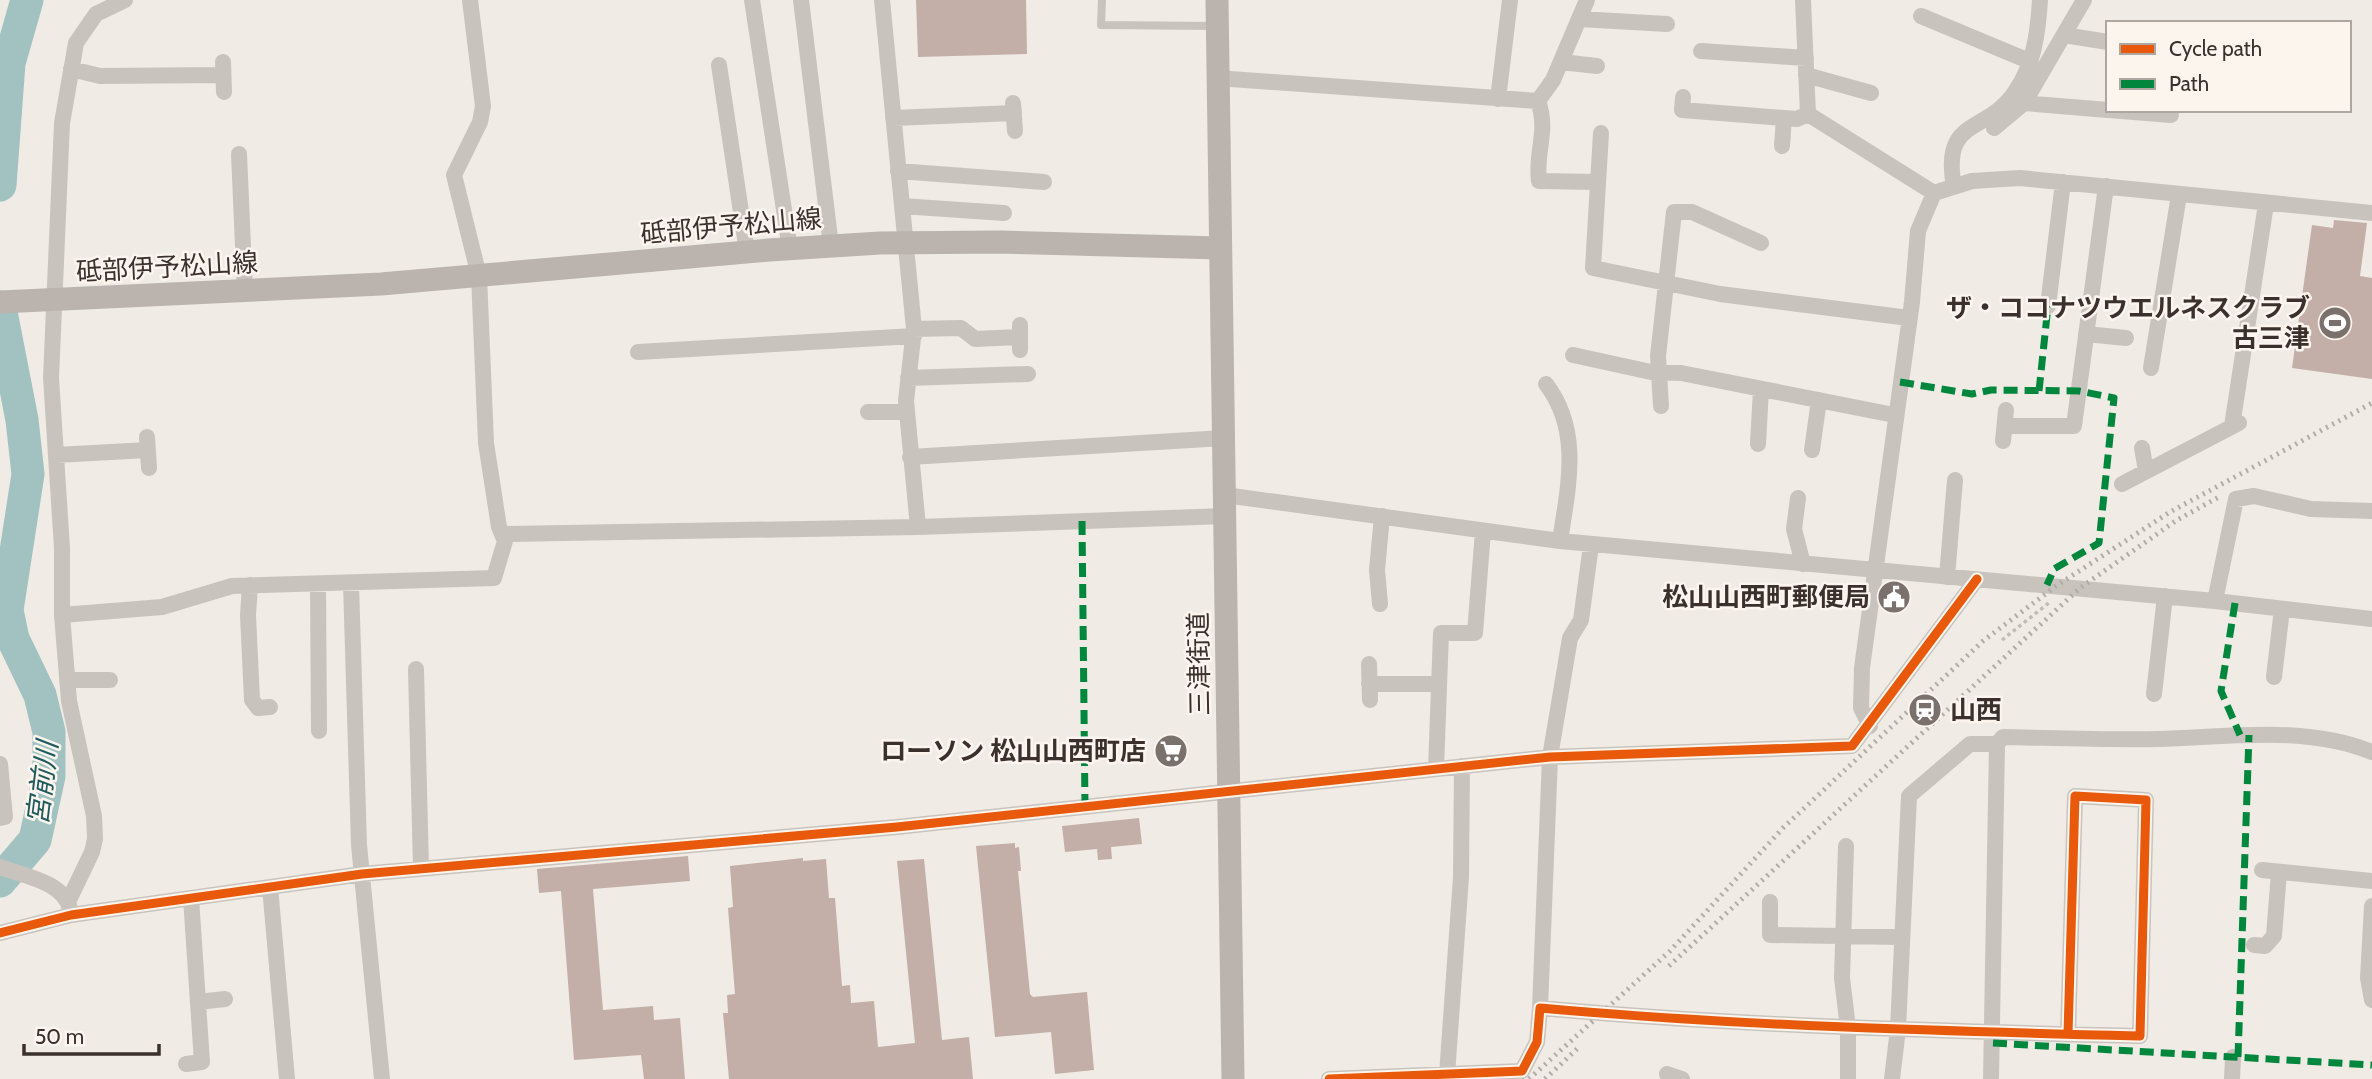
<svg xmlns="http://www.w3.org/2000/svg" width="2372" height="1079" viewBox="0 0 2372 1079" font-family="Cabin,'Noto Sans JP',sans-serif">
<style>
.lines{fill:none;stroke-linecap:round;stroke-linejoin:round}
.river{stroke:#a1c2c1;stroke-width:33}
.building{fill:#c3afa7}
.path{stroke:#c2bbb6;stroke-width:3.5;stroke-dasharray:3.5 3.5;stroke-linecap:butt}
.lane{stroke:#c9c3be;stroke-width:8}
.street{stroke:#c9c3be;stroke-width:16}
.secondary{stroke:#bab3ae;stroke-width:23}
.rail{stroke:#b1aca8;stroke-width:5;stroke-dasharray:2 5;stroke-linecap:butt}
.quiet{stroke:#00873e;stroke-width:7;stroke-dasharray:14 7;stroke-linecap:butt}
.cycleway-casing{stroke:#fbf5ee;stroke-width:13}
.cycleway{stroke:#e8590c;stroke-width:9}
.labels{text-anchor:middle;stroke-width:5;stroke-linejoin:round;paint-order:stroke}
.street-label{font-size:26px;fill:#3b302b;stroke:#fbf5ee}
.poi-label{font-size:26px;font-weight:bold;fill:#3b302b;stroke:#fbf5ee;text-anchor:end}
.water-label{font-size:28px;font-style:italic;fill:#1f5a5e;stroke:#fbf5ee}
</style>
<rect width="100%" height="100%" fill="#f0ebe5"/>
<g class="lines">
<path class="river" d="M0 185 9 63 27 0
M0 307 22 420 28 474 7 610 13 639 40 695 49 732V776L35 840 0 881"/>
</g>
<path class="building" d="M916 0H1026L1027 54 918 57Z
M2334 220 2367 223 2360 276 2372 278V379L2292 368 2312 225 2333 228Z
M1139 818 1142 844 1111 847 1112 859 1098 860 1097 849 1065 852 1062 826Z
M1015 843V848L1019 847 1021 871H1018L1030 994 1033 997 1087 992 1094 1070 1055 1074 1051 1032 995 1037 976 846Z
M688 856 690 881 593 889 603 1010 653 1006 654 1020 680 1018 685 1079H644L641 1055 574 1060 561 891 539 893 537 869Z
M803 858V861L826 859 829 898H835L842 986 850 985 851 1003 874 1001 878 1047 915 1043 897 861 924 859 942 1040 969 1037 973 1079H729L723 1013H728L727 995 735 994 728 908 733 907 730 866Z"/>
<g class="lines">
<path class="path" d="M2002 640 2050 602"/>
<path class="lane" d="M1102 0 1101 25 1214 26"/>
<path class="street" d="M752 0 790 249
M801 0 831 246
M882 0 914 329 906 401 918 527
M1803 0 1808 114 1934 193
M1921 16 2029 61
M1579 19 1667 24
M2064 35 2108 42
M1701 51 1806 58
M223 62 224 92
M1561 62 1597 66
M719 65 747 252
M71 69 100 76 223 75
M1806 75 1871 93
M1217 78 1538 101 1553 80 1587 0
M1683 97 1682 110 1797 119 1808 114
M1498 99 1510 0
M1538 101C1549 132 1535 151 1539 181L1598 182
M1013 103 1015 131
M2024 103 2108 110
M2109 110 2171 115
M893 118 1014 113
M1994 128 2024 103 2084 0
M1601 133 1593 268 1720 294 1909 318
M1782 146 1784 118
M239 154 245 291
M898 171 1044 182
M1954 187C1941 116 1986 135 2015 92 2034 65 2038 32 2040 0
M902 206 1004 213
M2048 306 2063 182
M1020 325V350
M914 329 961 328 975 339 1020 337
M2086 334 2126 338
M638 352 914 336
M1573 355 1651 372 1681 373 1894 415
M2151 368 2179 195
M908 378 1028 374
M1546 384C1582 431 1568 487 1560 541
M1661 406 1658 356 1674 212H1692L1761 243
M868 412H906
M2005 426H2074L2106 186
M2232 426 2266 204
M147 437 149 468
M2003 441 2006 410
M1758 444 1761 389
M2142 448 2146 471
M1812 450 1819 400
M56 455 148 450
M910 457 1224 438
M2122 484 2239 423
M1225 495 1560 541 2215 601 2372 619
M1798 498 1794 529 1803 564
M503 534 918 527 1225 516
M1947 577 1955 480
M351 584 359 845 382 1079
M250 585 248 615 252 700 258 708 270 707
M318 585 319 731
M2215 601 2236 499 2254 496 2311 509 2372 511
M1380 604 1377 570 1382 516
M62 615 162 607 232 586 494 578 505 541 499 527 486 443 479 276 454 175 480 122 483 106 470 0
M1369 664 1370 700
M416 669 421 868
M2274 677 2282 609
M67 680H110
M1369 684H1439
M2154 694 2165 596
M1870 726 1861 708 1862 668 1912 302 1918 231 1934 193 1972 181 2020 178 2372 213
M1997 744 2003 737C2055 738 2107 740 2159 739 2229 737 2306 725 2372 752
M0 764 5 817 0 818
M1436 769 1441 633H1475L1483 531
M1846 846 1842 978 1848 1028V1079
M0 867C23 876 63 881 70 909
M2262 870 2372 881
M270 887 287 1079
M68 902 92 852 95 839 94 816 69 701 62 615V548L51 378 62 123 76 43 96 14 125 0
M1770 902V935L1902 937
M2372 906 2368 978 2372 1000
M0 933 71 915 362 874 897 827 1550 757 1852 746 1977 579
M2254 945 2265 946 2274 936 2279 872
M198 1002 225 999
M1540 1008 1550 757 1570 638 1581 620 1591 545
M186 1064 202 1062 191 898
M1667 1074 1682 1079
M1447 1075 1461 877 1462 766
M1329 1079 1522 1071 1537 1042 1540 1008C1739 1026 1940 1031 2140 1036L2146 800 2075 796 2068 1034
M1892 1079 1898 1029 1909 796 1970 744H1997L1991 1079
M2232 1079 2233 1057"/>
<path class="secondary" d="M1217 0 1233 1079
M0 302 381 284 769 250 880 243 1000 242 1220 248"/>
<path class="rail" d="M1669 966 2080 588 2177 520 2219 497
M1529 1079 1670 951 1783 828 1983 641 2056 586 2170 512 2372 403
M1545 1079 1578 1048"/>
<path class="quiet" d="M1900 382 1972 394 1991 390 2079 391 2114 398 2099 543 2054 569 2047 585
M2039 391 2048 306
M1082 521 1085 806
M2235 603 2221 691 2240 735
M1993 1043 2372 1065
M2238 1057 2249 735"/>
<defs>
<path id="cycleway" d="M0 933 71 915 362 874 897 827 1550 757 1852 746 1977 579
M1329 1079 1522 1071 1537 1042 1540 1008C1739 1026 1940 1031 2140 1036L2146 800 2075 796 2068 1034"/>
</defs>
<use href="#cycleway" class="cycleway-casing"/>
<use href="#cycleway" class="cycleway"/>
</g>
<defs>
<symbol id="stadium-disc" viewBox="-11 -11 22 22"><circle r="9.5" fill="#7a716c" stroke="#fbf5ee"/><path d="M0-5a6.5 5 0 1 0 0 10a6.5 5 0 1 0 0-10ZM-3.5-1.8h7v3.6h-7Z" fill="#fff"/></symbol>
<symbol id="civic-disc" viewBox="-11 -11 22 22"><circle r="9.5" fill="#7a716c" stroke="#fbf5ee"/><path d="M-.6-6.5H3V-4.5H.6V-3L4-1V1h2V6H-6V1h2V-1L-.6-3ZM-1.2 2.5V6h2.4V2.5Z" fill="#fff"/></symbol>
<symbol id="station-disc" viewBox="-11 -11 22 22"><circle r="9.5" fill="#7a716c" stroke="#fbf5ee"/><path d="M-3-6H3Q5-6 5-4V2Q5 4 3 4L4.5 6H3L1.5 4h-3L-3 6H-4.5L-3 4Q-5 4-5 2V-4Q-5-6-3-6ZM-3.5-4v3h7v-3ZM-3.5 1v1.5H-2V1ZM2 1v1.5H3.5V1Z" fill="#fff"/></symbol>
<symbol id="supermarket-disc" viewBox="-11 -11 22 22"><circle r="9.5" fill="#7a716c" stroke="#fbf5ee"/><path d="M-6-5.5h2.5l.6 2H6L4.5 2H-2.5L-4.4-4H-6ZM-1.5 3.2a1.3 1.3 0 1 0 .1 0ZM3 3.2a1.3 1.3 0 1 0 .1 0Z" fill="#fff"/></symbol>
</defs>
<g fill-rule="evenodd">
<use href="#stadium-disc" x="2316" y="304" width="38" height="38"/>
<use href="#civic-disc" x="1875" y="578" width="38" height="38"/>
<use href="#station-disc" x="1906" y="691" width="38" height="38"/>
<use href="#supermarket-disc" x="1152" y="732" width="38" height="38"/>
</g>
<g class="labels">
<g class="street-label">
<text transform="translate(731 226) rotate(-5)" y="9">砥部伊予松山線</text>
<text transform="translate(167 267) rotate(-3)" y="9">砥部伊予松山線</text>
<text transform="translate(1199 664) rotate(-91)" y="9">三津街道</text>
</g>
<g class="poi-label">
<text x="2310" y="317">ザ・ココナツウエルネスクラブ<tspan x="2310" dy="30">古三津</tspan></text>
<text x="1870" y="606">松山山西町郵便局</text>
<text x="1950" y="719" text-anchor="start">山西</text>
<text x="1146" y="760">ローソン 松山山西町店</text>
</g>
<g class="water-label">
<text transform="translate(42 783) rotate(-83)" y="10">宮前川</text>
</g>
</g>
<rect x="2106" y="21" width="245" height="91" fill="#fbf5ee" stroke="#aea6a0" stroke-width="2"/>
<rect x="2120" y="44" width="35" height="10" fill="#e8590c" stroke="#aea6a0" stroke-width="2"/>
<text x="2169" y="56" font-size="21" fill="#3b302b">Cycle path</text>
<rect x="2120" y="79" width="35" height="10" fill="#00873e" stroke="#aea6a0" stroke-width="2"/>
<text x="2169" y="91" font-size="21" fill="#3b302b">Path</text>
<path d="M24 1044v10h135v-10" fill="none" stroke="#3b302b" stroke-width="3.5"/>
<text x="35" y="1044" font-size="21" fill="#3b302b" stroke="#fbf5ee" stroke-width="5" paint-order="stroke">50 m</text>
</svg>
